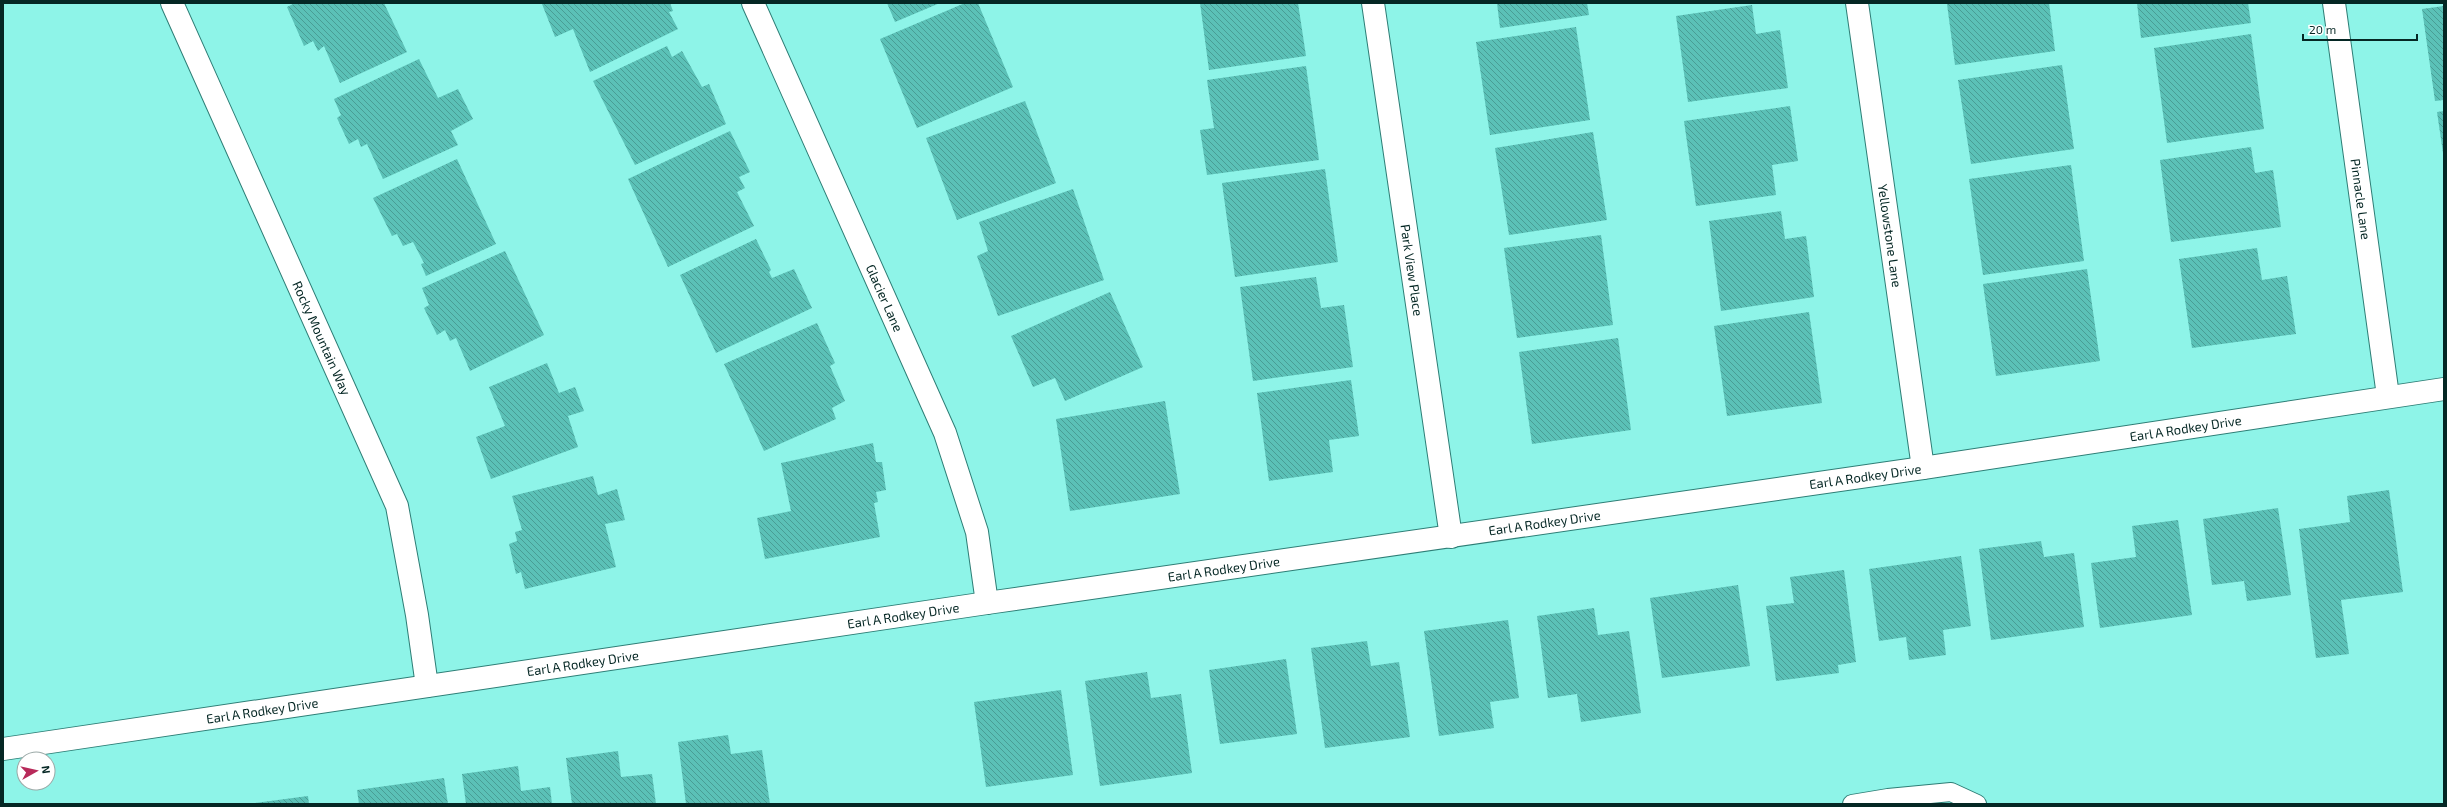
<svg xmlns="http://www.w3.org/2000/svg" width="2447" height="807" viewBox="0 0 2447 807" font-family="'Exo 2',sans-serif">
<style>
.building{fill:url(#building-back-hatch)}
.lines{fill:none;stroke-linecap:round;stroke-linejoin:round}
.lane-casing{stroke:#2e7e76;stroke-width:20}
.street-casing{stroke:#2e7e76;stroke-width:24}
.lane{stroke:#fff;stroke-width:18}
.street{stroke:#fff;stroke-width:22}
.labels{text-anchor:middle;stroke-width:4;stroke-linejoin:round;paint-order:stroke}
.street-label{font-size:13px;fill:#052724;stroke:#fff}
</style>
<defs>
<pattern id="building-back-hatch" width="6" height="6" patternUnits="userSpaceOnUse"><rect width="6" height="6" fill="#5bc1b7"/><path d="M-1 5l2 2M0 0l6 6M5-1l2 2" fill="none" stroke="#499d95"/></pattern>
</defs>
<rect width="100%" height="100%" fill="#8ef4e8"/>
<path class="building" d="M295 3H384L407 52 340 83 324 46 318 51 313 41 304 46 287 7Z
M545 3H670L673 11 669 12 678 29 590 72 573 29 555 37 542 4Z
M887 3H940L895 22Z
M965 3H978L1013 87 917 128 880 39Z
M1200 3H1298L1306 56 1209 70Z
M1497 3H1587L1589 15 1500 28Z
M1957 3H2049L2055 51 1955 65 1947 4Z
M2137 3H2248L2251 23 2141 38Z
M1752 5 1756 34 1780 30 1788 88 1688 102 1676 16Z
M2444 6V100L2435 101 2422 9Z
M1576 27 1590 120 1490 135 1476 42Z
M2251 34 2264 129 2167 143 2154 48Z
M667 46 672 57 682 51 702 87 709 84 726 124 635 165 593 81Z
M419 59 438 98 458 89 473 119 451 131 458 145 383 179 367 144 361 147 358 139 349 144 337 118 341 115 334 99Z
M2062 65 2074 149 1971 164 1958 80Z
M1306 66 1319 160 1207 175 1200 130 1214 128 1207 80Z
M1025 101 1056 183 957 220 926 138Z
M1790 106 1798 161 1772 165 1776 195 1696 206 1684 121Z
M2444 111V153H2443L2437 112Z
M730 131 750 172 739 177 745 188 737 192 754 226 668 267 628 179Z
M1593 132 1607 220 1509 235 1495 148Z
M2251 147 2255 173 2273 170 2281 227 2171 242 2160 160Z
M457 159 496 244 426 276 421 264 424 263 413 242 403 246 397 234 392 236 373 198Z
M2071 165 2084 261 1983 275 1969 179Z
M1325 169 1338 262 1235 277 1222 183Z
M1073 189 1104 280 998 316 977 256 988 251 979 222Z
M1781 211 1785 239 1806 236 1814 297 1721 311 1709 221Z
M1601 235 1613 325 1517 338 1504 248Z
M756 239 771 270 769 272 772 278 794 269 812 308 716 353 680 275Z
M2257 248 2262 280 2287 276 2296 334 2192 348 2179 259Z
M505 251 544 335 470 371 456 338 450 341 445 330 437 335 424 308 429 305 422 288Z
M2087 269 2100 361 1996 376 1983 284Z
M1316 277 1321 308 1344 305 1353 367 1253 381 1240 287Z
M1110 292 1143 367 1065 401 1055 378 1033 387 1011 336Z
M1809 312 1822 403 1727 416 1714 326Z
M817 323 835 363 830 366 845 401 832 408 836 419 764 451 724 364Z
M1618 338 1631 430 1532 444 1519 352Z
M547 363 559 393 575 387 584 411 568 416 578 447 491 479 476 437 505 426 489 387Z
M1351 380 1359 436 1329 440 1333 472 1269 481 1257 393Z
M1165 401 1180 494 1070 511 1056 419Z
M873 443 876 462H882L886 490 876 492 878 502 874 503 880 537 765 559 757 518 791 511 781 463Z
M593 476 598 495 617 489 625 520 605 524 616 567 525 589 521 572 516 574 509 544 517 541 515 532 522 530 512 496Z
M2389 490 2403 592 2341 600 2349 654 2316 658 2299 529 2350 522 2347 496Z
M2278 508 2291 595 2247 601 2244 581 2212 585 2203 519Z
M2178 520 2192 615 2100 628 2091 563 2136 557 2132 526Z
M2041 541 2044 557 2074 553 2084 627 1991 640 1979 549Z
M1961 556 1971 626 1943 630 1946 655 1909 660 1906 637 1879 641 1869 569Z
M1844 570 1856 662 1838 665 1839 673 1776 681 1766 606 1794 603 1790 577Z
M1738 585 1750 666 1662 678 1650 598Z
M1594 608 1598 635 1629 631 1641 713 1581 722 1577 694 1548 698 1537 616Z
M1508 620 1519 698 1490 702 1494 728 1439 736 1424 631Z
M1367 641 1371 666 1399 662 1410 737 1325 748 1311 648Z
M1286 659 1297 734 1220 744 1209 670Z
M1147 672 1151 698 1181 694 1192 773 1100 786 1085 681Z
M1061 690 1073 775 986 787 974 702Z
M728 735 731 754 762 750 770 804H686L678 742Z
M618 751 621 777 652 774 656 804H572L566 758Z
M518 766 521 791 550 787 552 804H466L462 774Z
M444 778 448 804H359L357 790Z
M308 796 309 804H255V803Z"/>
<g class="lines">
<defs>
<path id="lane" d="M1852 804 1888 798 1951 792 1977 804"/>
<g id="street">
<path id="s1" d="M172 3 397 506 417 615 427 686"/>
<path id="s2" d="M753 3 945 433 977 532 987 603"/>
<path id="s3" d="M1373 3 1451 537"/>
<path id="s4" d="M1857 3 1923 468"/>
<path id="s5" d="M2334 3 2388 396"/>
<path id="s6" d="M3 749 987 603 1923 468 2444 389"/>
</g>
</defs>
<use href="#lane" class="lane-casing"/>
<use href="#street" class="street-casing"/>
<use href="#lane" class="lane"/>
<use href="#street" class="street"/>
</g>
<g class="labels">
<g class="street-label">
<text dy="5" stroke="none"><textPath href="#s5" startOffset="198">Pinnacle Lane</textPath></text>
<text dy="5" stroke="none"><textPath href="#s4" startOffset="235">Yellowstone Lane</textPath></text>
<text dy="5" stroke="none"><textPath href="#s3" startOffset="270">Park View Place</textPath></text>
<text dy="5" stroke="none"><textPath href="#s2" startOffset="323">Glacier Lane</textPath></text>
<text dy="5" stroke="none"><textPath href="#s1" startOffset="367">Rocky Mountain Way</textPath></text>
<text dy="5" stroke="none"><textPath href="#s6" startOffset="2206">Earl A Rodkey Drive</textPath></text>
<text dy="5" stroke="none"><textPath href="#s6" startOffset="1882">Earl A Rodkey Drive</textPath></text>
<text dy="5" stroke="none"><textPath href="#s6" startOffset="1558">Earl A Rodkey Drive</textPath></text>
<text dy="5" stroke="none"><textPath href="#s6" startOffset="1234">Earl A Rodkey Drive</textPath></text>
<text dy="5" stroke="none"><textPath href="#s6" startOffset="910">Earl A Rodkey Drive</textPath></text>
<text dy="5" stroke="none"><textPath href="#s6" startOffset="586">Earl A Rodkey Drive</textPath></text>
<text dy="5" stroke="none"><textPath href="#s6" startOffset="262">Earl A Rodkey Drive</textPath></text>
</g>
</g>
<rect width="2447" height="807" fill="none" stroke="#052724" stroke-width="8"/>
<g transform="translate(36 771) rotate(82)"><circle r="19" fill="#ffffff" stroke="#9ba9a7"/>
<path d="M0-3L7 15L0 10L-7 15Z" fill="#b82a5a"/>
<text y="-6" font-size="11" font-weight="bold" text-anchor="middle" fill="#052724">N</text>
</g>
<path d="M2303 34v6h114v-6" fill="none" stroke="#052724" stroke-width="2"/>
<text x="2309" y="34" font-size="12" fill="#052724" stroke="#ffffff" stroke-width="3" paint-order="stroke">20 m</text>
</svg>
